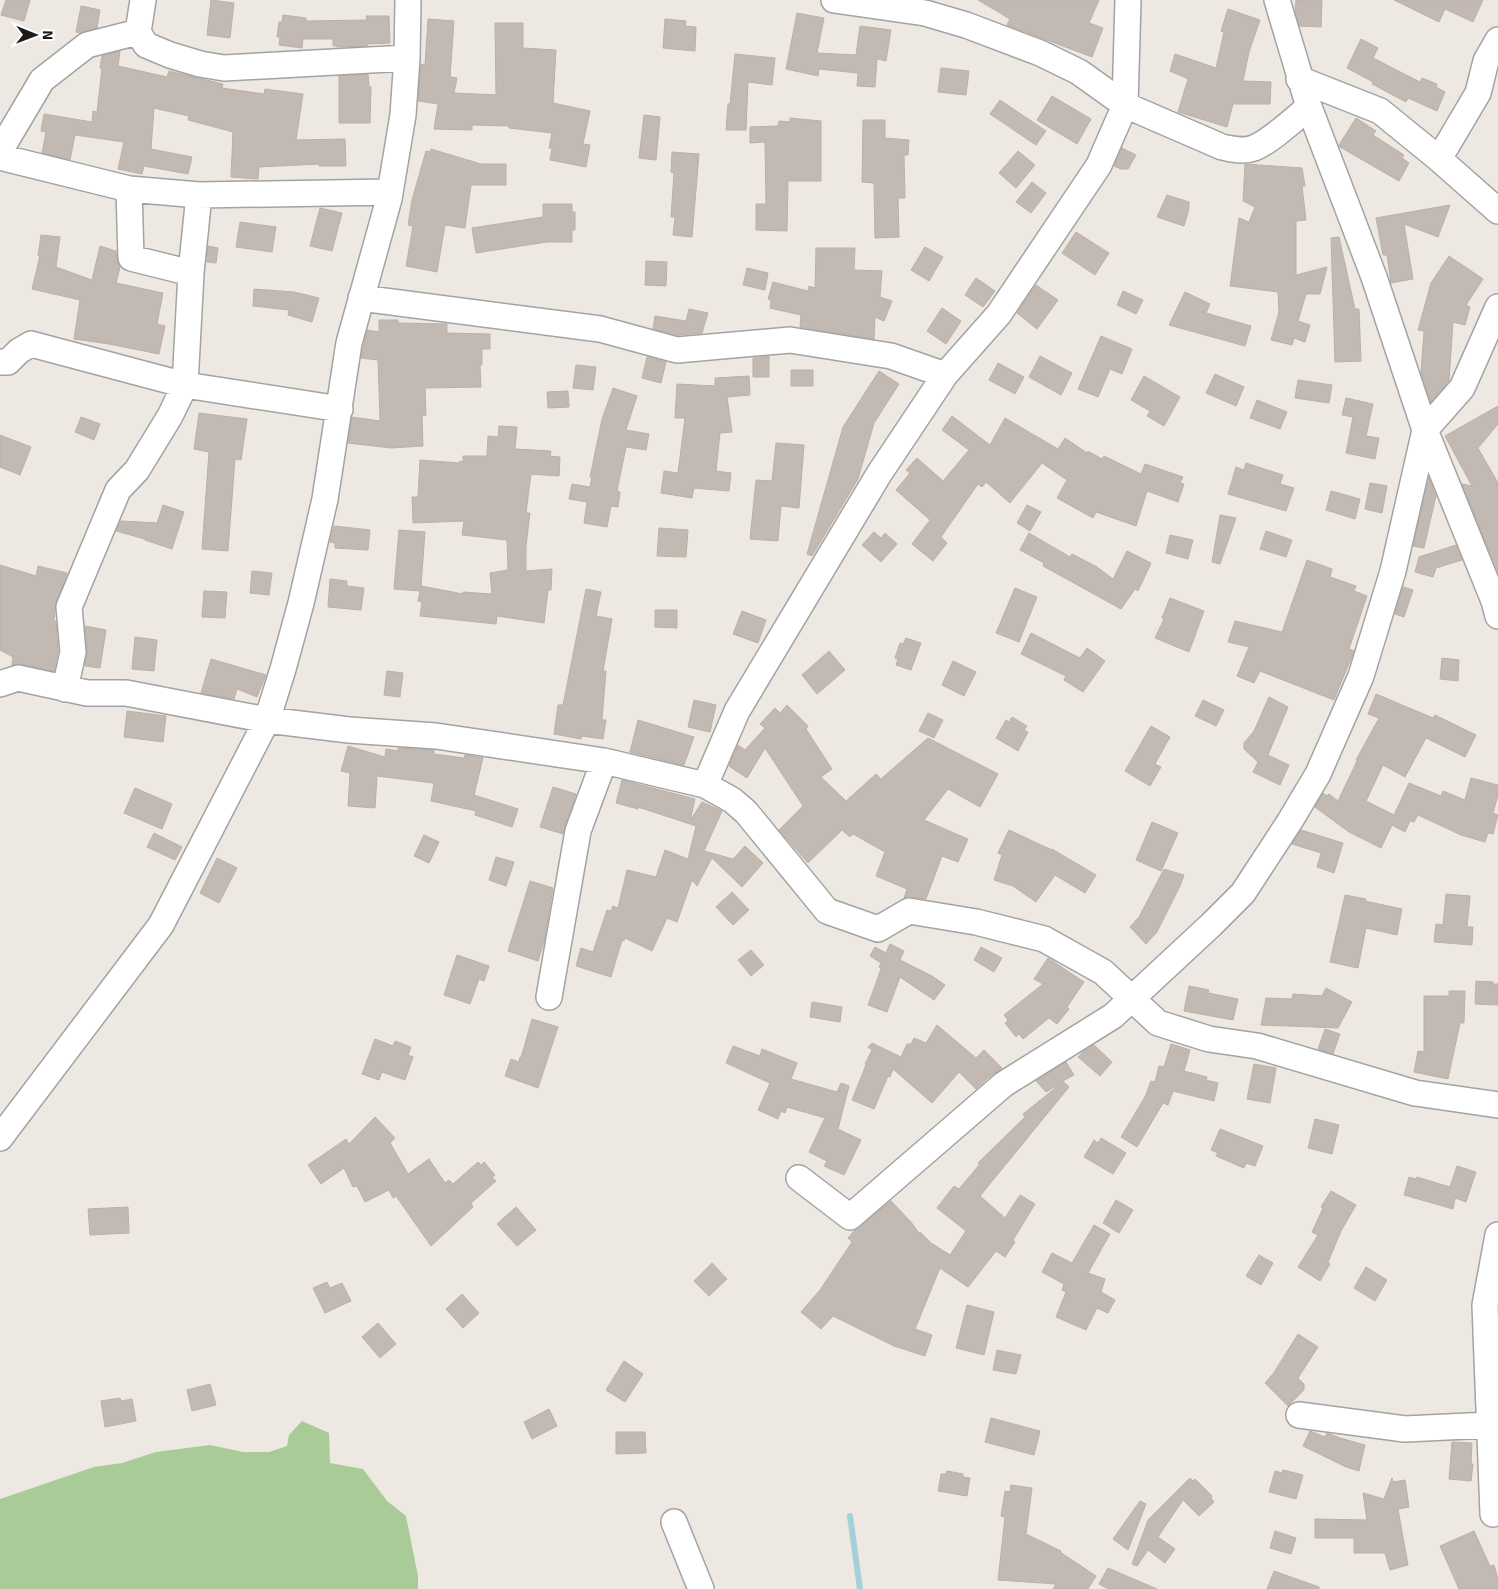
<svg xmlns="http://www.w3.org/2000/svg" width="1498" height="1589" viewBox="0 0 1498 1589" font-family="Signika,sans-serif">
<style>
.forest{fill:#a9cb98}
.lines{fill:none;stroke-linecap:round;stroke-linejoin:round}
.stream{stroke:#a4d0da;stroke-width:6}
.building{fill:#c2b9b2;stroke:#beafa5}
.minor-casing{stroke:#a3a3a3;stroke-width:28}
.minor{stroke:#fff;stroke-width:25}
</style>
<rect width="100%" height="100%" fill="#ede9e2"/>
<path class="forest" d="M302 1421 329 1433 330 1463 363 1469 387 1501 406 1516 418 1576V1589H0V1499L94 1467 122 1463 156 1452 210 1445 243 1452H269L287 1446 289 1435Z"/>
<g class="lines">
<path class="stream" d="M850 1516 860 1589"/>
</g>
<path class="building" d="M6 0H30L24 21 1 15Z
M211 0 234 3 230 38 207 35Z
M978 0H1099L1089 23 1103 28 1092 57 1007 25 1010 19Z
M1296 0H1322L1321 27 1300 26 1295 12Z
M1394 0H1483L1473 22 1445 9 1439 22Z
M81 6 100 10 97 28 80 33 76 32Z
M1228 9 1260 20 1249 52 1243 81 1271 82 1270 104H1233L1227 127 1178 112 1188 79 1170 71 1175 54 1216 68 1224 32 1221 31Z
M797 13 824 18 817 53 856 55 860 26 891 30 886 61 877 59 875 87 857 86 858 73 819 69 818 76 786 69Z
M283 15 306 18V21L367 20 366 16H389L390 43 367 44V46L337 47V46H333V39H303L302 48 279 45 280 37H277L279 22H282Z
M428 19 454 21 450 77 457 78 454 93 496 95 495 23H523V48L556 50 553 103 590 111 583 144 590 145 586 167 550 160 552 148H549L552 133 509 128V126L472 125V130L434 129 438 104 418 101 421 64 425 65Z
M665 19 686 21 685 26 696 27 695 51 663 48Z
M1361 39 1378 48 1373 58 1420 82 1422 78 1437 84 1436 87 1445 92 1437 111 1408 98 1406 102 1372 84 1373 82 1347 68Z
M120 51 118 66 167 77 169 71 223 84 222 88 264 94 265 89 303 94 296 140 345 139 346 166H319V164L259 167 258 179 231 177 233 132 188 120 189 116 154 108 151 149 192 157 188 174 144 166 142 174 118 169 124 142 75 135 70 160 42 153 46 132 41 131 44 114 92 122 93 111 97 112 102 69 100 68 102 56Z
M735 54 775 58 772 85 748 82 746 130H726L728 104H730Z
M941 68 969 71 966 95 938 92Z
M368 74 369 87H371L370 123H339V76Z
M1052 96 1091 119 1077 144 1037 120Z
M1000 100 1046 131 1036 145 990 114Z
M644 115 660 117 656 160 639 158Z
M790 118 821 121V181H788L787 231 756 230V204H766L765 142 750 143V127L778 126 779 121 790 122Z
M1356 118 1376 131 1373 135 1404 155 1402 158 1409 163 1399 181 1340 147 1339 145Z
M863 120H885V138L909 140 908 155H904L905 198H898L899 237 875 238 874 183 862 182Z
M1122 148 1136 155 1128 169H1121L1114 166Z
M431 149 481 164H506V185H471L465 228 445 225 437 272 406 266 413 226 408 225 412 200 426 151 430 152Z
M1018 151 1035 165 1016 188 999 173Z
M672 152 699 154 692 237 673 235 675 217H671L674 173 671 172Z
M1245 164 1302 168 1305 186H1302L1306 220 1296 221V275L1327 267 1320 294H1306L1298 321 1310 325 1305 342 1294 338 1292 345 1271 340 1279 312 1278 292 1230 286 1239 218 1249 222 1255 207 1243 201Z
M1032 182 1046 193 1031 213 1016 202Z
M1167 195 1189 202V209L1184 226 1157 217Z
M543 204H572V212H575V230H572V242H547L476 253 472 228 543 217Z
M1450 205 1438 237 1404 224 1413 279 1391 283 1387 255H1383L1376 218Z
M320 208 342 213 332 251 310 246Z
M240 222 276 227 272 252 236 247Z
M1076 232 1109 253 1095 275 1062 253Z
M41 235 60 237 56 267 92 280 100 246 116 251 117 258 120 267 116 283 163 293 157 324 165 326 159 354 109 344 74 339 80 300 32 289 40 256H38Z
M1339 237 1355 309H1359L1361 361 1335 362 1331 238Z
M208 246 218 248 216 263 207 262Z
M925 247 943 257 929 281 911 270Z
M816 248H855L854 270 882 271 880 297 892 301 884 321 875 317 874 339 800 327 801 315 770 308 771 300 768 299 773 282 808 291 809 286 815 288Z
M1449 256 1483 279 1466 305 1470 307 1465 325 1453 322 1449 381 1431 402 1421 373 1424 331 1418 330 1431 283Z
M646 261 667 262 666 286 645 285Z
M747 268 768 273 765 290 743 285Z
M976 278 995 291 983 307 965 295Z
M1036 285 1058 300 1037 329 1017 313Z
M254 289 294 292 319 298 312 322 288 315 289 310 253 306Z
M1123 291 1143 300 1136 314 1117 305Z
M1185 292 1210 304 1206 313 1251 326 1245 346 1169 325Z
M942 308 961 321 946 344 927 331Z
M689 309 708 313 702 333 678 335 653 329 655 316 686 321Z
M379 320H398V323L447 324V333L490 334V349H482V365H480L481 387 425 388 426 415 422 416 423 446 391 448 348 443 352 417 380 421 378 360 361 358 367 330 379 332Z
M1101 336 1132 349 1122 374 1110 369 1098 397 1078 389Z
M769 356V377H753V358Z
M1040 356 1072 373 1061 395 1029 377Z
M647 357 666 362 661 383 642 378Z
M998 363 1024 377 1015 394 989 380Z
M576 365 596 367 593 390 573 388Z
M791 370H813V386H791Z
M879 371 899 384 874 423 858 479 812 556 807 554 843 427Z
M1215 374 1244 387 1236 406 1206 393Z
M749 376 750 395 727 397 732 432 720 433 716 471 731 473 729 491 694 488 692 498 661 493 664 471 678 473 685 418H675L677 384 715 386V378Z
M1144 376 1180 397 1164 426 1147 416 1150 411 1131 400Z
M1298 380 1332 385 1329 403 1295 398Z
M613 388 637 396 626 430 649 434 646 450 626 447 617 491 620 492 618 507 611 506 607 527 584 523 587 502 569 499 572 484 590 487 592 477H590L602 419Z
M568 391 569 407 548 408 547 392Z
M1346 398 1373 404 1366 436 1379 438 1375 459 1346 453 1353 417 1342 415Z
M1257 400 1287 412 1280 429 1250 418Z
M1498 406V424L1478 448 1498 483V572L1462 484 1472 486 1445 436Z
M199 413 247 419 241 460 235 459 228 551 202 549 209 452 194 449Z
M952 416 990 445 1005 418 1058 449 1065 438 1087 453 1088 451 1102 459 1104 456 1141 474 1145 464 1183 477 1180 483 1184 484 1178 502 1147 491 1136 526 1096 512 1093 518 1057 498 1067 480 1042 463 1010 503 986 482 982 487 978 484 941 537 947 543 933 561 912 544 930 520 896 490 910 473 906 470 917 458 943 481 969 450 942 430Z
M81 417 100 424 94 440 75 432Z
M499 426 517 427 515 449 551 451 550 456 560 457 559 476 531 474 526 513H530L526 546V571L552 569 551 590H548L544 623 497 616 496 624 420 616 422 602 418 601 420 591 394 589 399 530 425 532 421 586 463 594V592L492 594 490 573 508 570 507 540 462 535 464 521 413 523 412 497H418L420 460 459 463 460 461 463 462V456H487L488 436 498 437Z
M0 435 31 447 20 475 0 467Z
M776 443 804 445 799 508 781 506 778 541 750 539 756 480 772 481Z
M1246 463 1283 475 1280 484 1294 488 1286 511 1228 494 1236 467 1244 470Z
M1429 478 1436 496 1424 548 1413 546Z
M1370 483 1387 486 1382 513 1365 509Z
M1331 491 1360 499 1355 519 1326 510Z
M163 505 184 512 172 549 145 540V539L116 531 121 521 157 523Z
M1027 505 1041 512 1030 531 1017 523Z
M1220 515 1236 518 1220 564 1212 562Z
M334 526 370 530 368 550 335 548V543L330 542Z
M659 528 688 530 686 557 657 556Z
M1266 531 1292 540 1286 557 1260 549Z
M874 532 881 538 885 533 897 544 881 562 862 545Z
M1029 533 1070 557 1072 554 1097 567 1113 579 1127 551 1151 563 1138 591 1135 589 1121 609 1043 566 1044 563 1020 550Z
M1170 535 1193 540 1188 559 1166 553Z
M1456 545 1462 560 1436 568 1433 577 1415 572 1419 557Z
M1307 560 1332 569 1330 577 1356 586 1354 591 1367 596 1349 649 1354 651 1352 656 1334 700 1260 671 1254 683 1237 676 1249 647 1228 642 1235 621 1282 632Z
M0 565 36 576 38 566 67 573 55 608 54 621H56L58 651 54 671 21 664 12 665 13 657 0 650Z
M252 571 272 573 269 595 250 593Z
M330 579 347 581V586L364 588 361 610 328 607Z
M1403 587 1413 590 1404 617 1395 614Z
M1015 588 1037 597 1019 642 996 633Z
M586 589 601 592 596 616 612 619 603 671H606L602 720H606L603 739 582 736 581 739 554 734 558 705H563Z
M204 591 227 592 225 618 202 617Z
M1170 598 1204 611 1189 652 1155 638 1164 619 1162 618Z
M655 610H677V628L655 627Z
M742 611 766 620 758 643 733 634Z
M85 626 106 630 100 668 85 666 87 651Z
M1031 633 1080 658 1087 648 1105 661 1083 692 1064 680 1066 676 1021 654Z
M135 637 157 640 154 671 132 669Z
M906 638 921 643 911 670 896 665 898 659 895 658 900 643 903 644Z
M829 651 845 670 817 694 802 675Z
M1442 658 1459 660 1458 681 1440 679Z
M211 659 266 675 257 697 237 689 234 699 201 693Z
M953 661 976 672 964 696 942 685Z
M387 671 403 673 400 697 384 695Z
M1376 694 1433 718 1435 715 1476 735 1465 757 1426 738 1405 777 1383 765 1366 801 1394 815 1409 783 1441 796 1443 791 1465 800 1471 778 1498 785V795L1493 813 1498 815 1493 834 1488 833 1485 842 1461 835 1418 815 1414 822 1410 821 1405 832 1392 825 1381 848 1349 832 1315 807 1323 793 1327 796 1329 794 1338 801 1357 761 1356 760 1379 718 1368 714Z
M1269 697 1288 707 1268 755 1289 765 1280 785 1253 772 1258 762 1244 749V743L1254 731Z
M694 700 716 705 710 732 688 727Z
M1203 700 1224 710 1216 726 1195 716Z
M787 705 808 726 806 729 832 769 821 777 846 801 876 774 881 779 928 738 998 774 980 807 948 789 924 820 968 839 958 862 942 856 926 899 911 897 904 898 907 889 876 876 885 852 853 834 850 837 842 830 808 863 779 830 803 806 765 748 747 778 729 766 738 745 745 750 765 728 760 724 775 708 780 713Z
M127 711 166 716 163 742 124 737Z
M928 713 943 720 934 738 919 731Z
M1012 717 1027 726 1024 730 1028 732 1018 751 996 738 1006 720 1009 722Z
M638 720 694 737 684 765 630 752Z
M1151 726 1170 737 1155 764 1161 767 1150 786 1125 771Z
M348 746 385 757 386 749 398 751V748L434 750V754L464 758 465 755 483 758 474 795 518 809 512 827 475 815 476 811 431 801 434 783 377 776 375 808 348 806 350 773 341 771Z
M622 780 695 799 690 821 702 802 722 811 704 851 733 859 745 846 763 863 742 887 712 858 697 886 692 880 677 922 667 918 652 951 625 938 624 941 622 940 611 977 576 966 581 948 593 952 607 910 611 911 613 906 618 908 627 870 656 877 665 850 688 859 696 826 638 807V809L616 803Z
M553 787 576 794 563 834 540 827Z
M135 788 172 804 162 829 124 813Z
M1152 822 1178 833 1161 871 1136 860Z
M1009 830 1052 850V849L1096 875 1085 893 1055 875 1036 902 1013 886 994 880 1002 855 998 853Z
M1301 830 1343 843 1334 873 1317 867 1321 853 1292 844Z
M154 833 182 847 175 860 147 847Z
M424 835 439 842 429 863 414 856Z
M496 857 514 862 506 886 489 880Z
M217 858 237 868 219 903 200 893Z
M1164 869 1184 875 1180 886 1157 932 1146 944 1130 927 1139 917Z
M530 881 553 888 544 942 538 961 508 951Z
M732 892 749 910 733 925 716 907Z
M1446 894 1470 896 1467 927H1473L1472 945 1434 942 1436 924 1443 925Z
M1345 895 1366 899 1365 901 1402 909 1397 935 1366 928 1358 968 1330 962Z
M890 944 904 951 900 960 932 976 945 985 934 1000 900 977 887 1012 868 1005 881 969 879 967 881 963 870 956 875 947 886 953Z
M981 947 1002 958 994 972 974 960Z
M751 950 764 965 751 976 738 960Z
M457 955 489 966 484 981 479 979 470 1004 444 995Z
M1048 958 1084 982 1067 1007 1069 1009 1057 1024 1049 1018 1023 1039 1019 1034 1016 1037 1005 1023 1008 1020 1004 1015 1043 984 1034 979Z
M1476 981 1493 982V984H1498V1005L1475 1004Z
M1189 986 1209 990 1208 993 1238 999 1233 1020 1184 1011Z
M1326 988 1352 1002 1338 1028 1261 1025 1266 998 1292 999 1293 994 1322 996Z
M1449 991H1465L1464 1023H1460L1448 1079 1414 1072 1418 1051 1424 1052V996H1449Z
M812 1002 842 1007 840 1022 810 1017Z
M532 1019 558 1027 538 1088 505 1076 511 1059 519 1062 520 1057 521 1058Z
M937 1025 976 1058 984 1050 1002 1068 988 1078 976 1089 959 1072 932 1103 893 1069 890 1077 888 1076 874 1109 852 1100 866 1065 865 1064 872 1050 868 1047 872 1043 901 1057 907 1044H911L914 1038 926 1043Z
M1325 1029 1340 1034 1333 1054 1318 1049Z
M375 1039 393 1046 395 1041 411 1047 408 1055 413 1057 405 1080 382 1072 379 1080 362 1074Z
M1171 1044 1190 1050 1184 1071 1207 1077 1206 1080 1218 1083 1214 1101 1173 1091 1168 1105 1163 1103 1137 1147 1121 1137 1145 1097 1151 1081 1155 1082 1159 1066 1164 1067Z
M1094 1045 1112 1062 1100 1076 1078 1057 1083 1052Z
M733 1046 760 1056 762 1049 797 1063 791 1079 837 1092 841 1083 849 1086 838 1129 861 1140 844 1175 824 1166 827 1161 809 1152 825 1118 787 1107 785 1113 781 1111 778 1119 758 1110 770 1083 726 1063Z
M1066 1062 1074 1075 1063 1081 1069 1087 980 1196 1005 1218 1020 1195 1035 1204 1013 1240 1015 1242 1005 1257 996 1251 968 1287 940 1268 915 1329 932 1335 925 1356 894 1346 833 1316 821 1329 801 1312 820 1290 852 1242 848 1238 855 1230 891 1201 911 1222 919 1233 920 1232 931 1243 950 1255 966 1231 937 1208 954 1186 959 1189 980 1164 978 1163 1025 1117 1023 1114 1063 1082 1046 1092 1036 1081Z
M1254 1064 1276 1068 1270 1103 1247 1099Z
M375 1117 395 1138 390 1143 408 1174 429 1159 445 1183 449 1180 453 1184 478 1162 481 1165 484 1162 495 1175 492 1178 496 1181 471 1203 473 1207 431 1246 396 1196 393 1198 389 1190 365 1202 357 1186 353 1187 344 1168 321 1184 308 1165 346 1139 349 1144Z
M1315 1119 1339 1125 1332 1154 1308 1148Z
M1220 1129 1263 1146 1255 1166 1246 1163 1244 1168 1216 1156 1218 1153 1211 1150Z
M1101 1138 1126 1153 1113 1174 1084 1157 1094 1140 1098 1143Z
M1457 1166 1476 1172 1466 1202 1455 1198 1453 1209 1404 1195 1409 1177 1416 1179 1417 1177 1450 1187Z
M1331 1191 1356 1205 1341 1231 1328 1262 1330 1264 1320 1281 1298 1267 1318 1235 1312 1232 1323 1208 1321 1207Z
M1116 1200 1133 1210 1119 1233 1103 1223Z
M128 1207 129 1233 90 1235 88 1209Z
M516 1207 536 1230 517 1246 497 1224Z
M1094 1225 1110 1234 1088 1273 1105 1279 1101 1292 1115 1300 1108 1313 1097 1308 1086 1330 1056 1317 1066 1292 1062 1290 1064 1284 1042 1272 1052 1253 1072 1263Z
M1259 1255 1273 1263 1261 1285 1246 1276Z
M712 1263 727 1279 709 1296 694 1281Z
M1366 1267 1387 1280 1375 1301 1354 1288Z
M327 1282 330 1288 342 1283 351 1301 325 1313 313 1288Z
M462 1294 479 1313 463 1328 446 1309Z
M967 1305 994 1312 984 1355 956 1348Z
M378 1323 396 1344 380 1358 362 1337Z
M1298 1334 1318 1347 1298 1378 1304 1384V1390L1288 1406 1265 1383 1273 1374Z
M997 1350 1021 1355 1016 1374 993 1370Z
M624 1361 643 1374 625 1402 606 1390Z
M210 1384 216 1405 192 1411 187 1390Z
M120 1398 121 1401 132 1399 136 1421 105 1427 101 1401Z
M549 1409 557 1426 532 1439 524 1422Z
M991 1418 1040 1431 1034 1455 985 1442Z
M1310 1431 1325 1437 1327 1433 1330 1434 1340 1438 1365 1445 1359 1471 1346 1467 1303 1446Z
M616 1432H645L646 1453 616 1454Z
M1452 1442 1472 1443 1471 1464H1473L1471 1481 1449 1479Z
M1283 1470 1303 1475 1296 1499 1269 1492 1275 1471 1282 1473Z
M947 1471 963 1474V1477L970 1478 967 1496 938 1491 941 1474H946Z
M1190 1478 1193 1481 1195 1479 1212 1496 1211 1498 1214 1502 1199 1516 1183 1500 1158 1537 1175 1549 1165 1563 1148 1550 1137 1566 1132 1564 1148 1520Z
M1392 1478 1393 1482 1405 1480 1409 1507 1398 1509 1408 1565 1390 1570 1385 1553H1354V1538H1315V1519L1367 1520 1363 1493 1384 1499Z
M1011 1485 1032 1488 1026 1534 1061 1551 1060 1552 1096 1576 1088 1589H1053L1056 1584 998 1580 1005 1517 1001 1516 1005 1491 1010 1492Z
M1140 1501 1146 1504 1128 1550 1113 1539Z
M1275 1531 1296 1538 1291 1554 1270 1548Z
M1474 1531 1490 1566 1494 1565 1498 1579V1589H1459L1440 1546Z
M1108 1568 1157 1589H1108L1099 1584Z
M1274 1571 1319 1587V1589H1267Z"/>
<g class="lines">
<defs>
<path id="minor" d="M143 0 138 32 146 45 170 55 200 64 224 68 407 58
M834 0 925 13 966 25 1040 53 1079 72 1125 105 1222 147C1233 149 1243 152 1254 148 1270 142 1294 119 1309 107
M1277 0 1309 107 1374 277 1425 430 1494 601 1498 616
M1299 79 1380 111 1439 159 1498 211
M0 151 42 80 87 45 138 32
M0 157 129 189 199 195 390 192
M1439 159 1478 93 1486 61 1498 40
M129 189 131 258 191 273
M361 298 600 329 677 350 790 340 891 356 945 375
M0 362H8L19 351 31 344 185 385 340 409
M0 684 18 678 87 693H126L267 720 349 730 436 736 604 761 705 785 732 800 746 812 827 911 878 929 909 911 976 922 1044 939 1103 972 1158 1023 1209 1039 1257 1046 1415 1093 1498 1105
M65 689 73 652 69 607 118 490 137 470 170 416 185 385 191 273 199 195
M705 785 737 711 879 474 945 375 999 314 1099 165 1125 105 1128 0
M549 997 578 831 604 761
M0 1138 161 925 267 720 283 669 301 603 325 499 349 343 389 199 403 115 407 58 408 0
M799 1178 850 1217 1004 1084 1113 1016 1211 925 1243 893 1290 821 1318 774 1361 676 1393 571 1425 430 1462 388 1498 307
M1299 1415 1405 1429 1489 1425
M1493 1514 1485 1305 1498 1235
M674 1522 701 1589"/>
</defs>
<use href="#minor" class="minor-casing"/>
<use href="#minor" class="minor"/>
</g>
<g transform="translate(35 35) rotate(91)" stroke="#ffffff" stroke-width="4" paint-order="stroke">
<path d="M0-4L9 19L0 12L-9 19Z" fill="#1c1c1c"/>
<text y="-8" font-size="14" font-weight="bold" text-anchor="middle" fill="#1c1c1c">N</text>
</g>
</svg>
